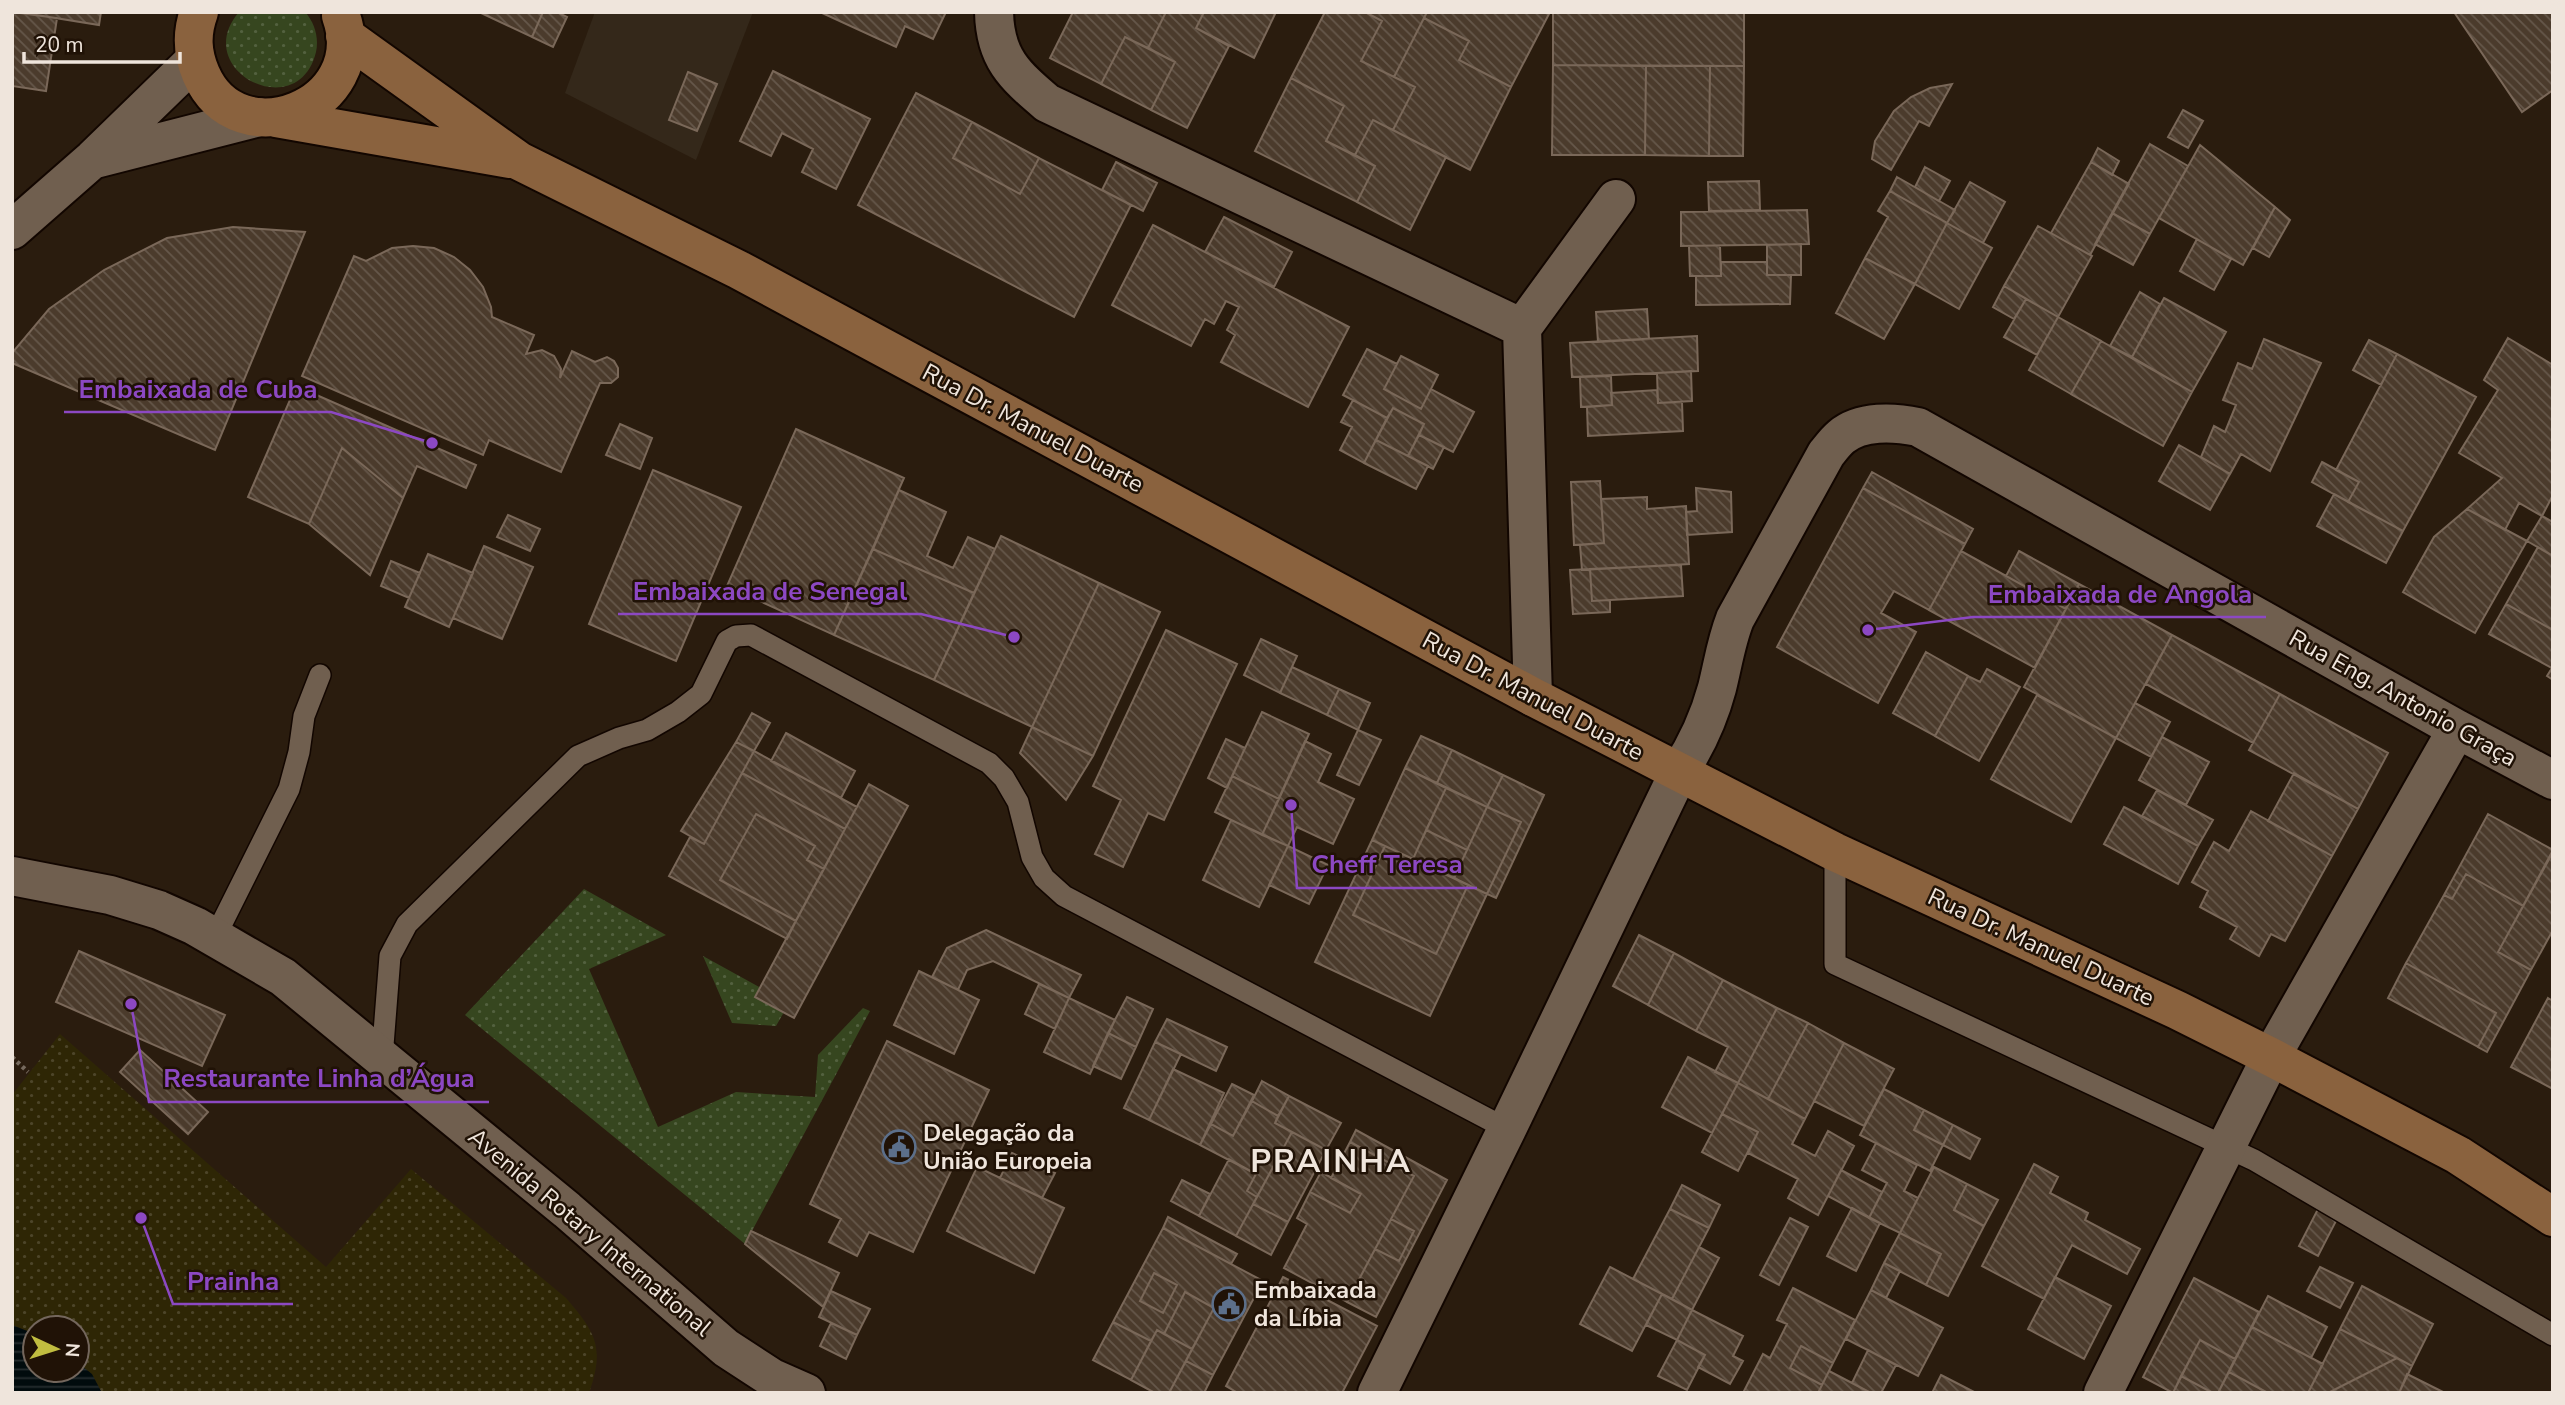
<svg xmlns="http://www.w3.org/2000/svg" width="2565" height="1405" viewBox="0 0 2565 1405" font-family="'Nunito Sans',sans-serif">
<style>
.commercial{fill:#34281a}
.grass{fill:url(#grass-dots)}
.sand{fill:url(#sand-dots)}
.water{fill:url(#water-rules)}
.building{fill:url(#building-back-hatch);stroke:#7a6859;stroke-width:2;fill-rule:evenodd}
.lines{fill:none;stroke-linecap:round;stroke-linejoin:round}
.lane-casing{stroke:#120600;stroke-width:24}
.street-casing{stroke:#120600;stroke-width:42}
.secondary-casing{stroke:#120600;stroke-width:42}
.path{stroke:#766a5e;stroke-width:4.5;stroke-dasharray:3.5 3.5;stroke-linecap:butt}
.lane{stroke:#705f4f;stroke-width:21}
.street{stroke:#705f4f;stroke-width:38}
.secondary{stroke:#8a623e;stroke-width:38}
.labels{text-anchor:middle;stroke-width:5;stroke-linejoin:round;paint-order:stroke}
.street-label{font-size:24px;fill:#efe5dc;stroke:#201206}
.poi-label{font-size:24px;font-weight:bold;fill:#efe5dc;stroke:#201206;text-anchor:start}
.district-label{font-size:32px;font-weight:bold;letter-spacing:2px;fill:#efe5dc;stroke:#201206}
.leader{fill:none;stroke:#8c48c3;stroke-width:2.5}
.callout-dot{fill:#8c48c3;stroke:#201206;stroke-width:2.5}
.callout-label{font-size:26px;text-anchor:middle;font-weight:bold;fill:#8c48c3;stroke:#201206;stroke-width:5;stroke-linejoin:round;paint-order:stroke}
</style>
<defs>
<pattern id="grass-dots" width="8" height="8" patternUnits="userSpaceOnUse" patternTransform="scale(1.75)"><rect width="8" height="8" fill="#36461f"/><path d="M2 2h.1M6 6h.1" fill="none" stroke="#53613f" stroke-width="1.8" stroke-linecap="round"/></pattern>
<pattern id="sand-dots" width="8" height="8" patternUnits="userSpaceOnUse" patternTransform="scale(1.75)"><rect width="8" height="8" fill="#2e2605"/><path d="M2 2h.1M6 6h.1" fill="none" stroke="#4d4529" stroke-width="1.8" stroke-linecap="round"/></pattern>
<pattern id="water-rules" width="6" height="5" patternUnits="userSpaceOnUse" patternTransform="scale(1.75)"><rect width="6" height="5" fill="#010b0d"/><path d="M0 2.5h6" fill="none" stroke="#262e30"/></pattern>
<pattern id="building-back-hatch" width="6" height="6" patternUnits="userSpaceOnUse" patternTransform="scale(1.75)"><rect width="6" height="6" fill="#4b3b2c"/><path d="M-1 5l2 2M0 0l6 6M5-1l2 2" fill="none" stroke="#65574a"/></pattern>
</defs>
<rect width="100%" height="100%" fill="#2a1c0e"/>
<path class="commercial" d="M595 12H753L696 160 565 93Z"/>
<path class="grass" d="M239 12H305C315 23 319 38 316 52 298 126 189 70 239 12Z
M584 889 666 935 589 969 658 1127 736 1092 815 1097 818 1055 863 1008 870 1011 745 1244 465 1015Z
M703 956 761 988 755 997 784 1012 776 1026 732 1023Z"/>
<path class="sand" d="M60 1034 326 1267 411 1169 566 1298C596 1333 605 1347 589 1393H102L91 1374 77 1362V1328H35V1334L12 1325V1095Z"/>
<path class="water" d="M12 1325 35 1334V1370H77V1362L92 1374 102 1393H12Z"/>
<path class="building" d="M12 12 57 18 46 91 12 86Z
M18 12H101L99 25Z
M479 12H543L532 37Z
M543 12H557L567 17 553 47 532 37Z
M820 12H946L933 39 905 26 896 47Z
M1073 12H1161L1165 14 1148 48 1125 37 1101 84 1050 58Z
M1166 12H1204L1196 28 1229 46 1187 128 1151 110 1175 62 1148 48Z
M1204 12H1276L1254 58 1196 28Z
M1325 12H1365L1382 21 1361 61 1415 87 1393 130 1373 120 1355 155 1326 141 1344 106 1291 78Z
M1365 12H1427L1394 77 1361 61 1382 21Z
M1427 12H1550L1511 87 1459 60 1469 41 1424 18Z
M1553 12H1744V66L1553 65Z
M2454 12H2553V90L2522 112Z
M1424 18 1469 41 1459 60 1511 87 1470 170 1393 130 1415 87 1394 77Z
M1125 37 1175 62 1151 110 1101 84Z
M1553 65 1646 66 1645 155H1552Z
M1646 66H1710L1709 156 1645 155Z
M1710 66H1744L1743 156H1709Z
M773 71 870 119 836 189 802 172 813 149 782 133 771 156 740 141Z
M688 72 717 84 697 131 669 120Z
M1291 78 1344 106 1326 141 1375 166 1357 202 1255 151Z
M1952 84 1929 126 1919 121 1891 170 1872 159 1875 141 1894 111 1911 97 1930 88Z
M916 93 972 122 953 158 1020 194 1039 158 1131 205 1074 317 858 205Z
M2183 110 2203 121 2188 148 2168 137Z
M1373 120 1446 157 1410 230 1357 202 1375 166 1355 155Z
M972 122 1039 158 1020 194 953 158Z
M2150 144 2188 166 2150 234 2112 213Z
M2200 145 2275 207 2243 265 2159 218Z
M2098 148 2119 161 2112 175 2091 162Z
M1116 162 1157 183 1143 211 1102 190Z
M2091 162 2129 184 2090 255 2051 233Z
M1925 167 1950 181 1939 201 1915 187Z
M1897 177 1955 210 1947 223 1890 191Z
M1759 181 1760 210 1709 211 1708 182Z
M1970 182 2005 202 1983 243 1947 223Z
M1890 191 1947 223 1915 284 1865 258 1888 217 1878 211Z
M2275 207 2290 220 2269 257 2253 248Z
M1807 210 1809 244 1681 246V212Z
M2112 213 2150 234 2133 265 2095 244Z
M1224 217 1292 252 1274 287 1205 252Z
M1947 223 1992 248 1959 309 1915 284Z
M1153 225 1349 327 1308 407 1221 362 1235 335 1227 330 1239 307 1226 301 1214 324 1205 319 1191 346 1112 305Z
M2038 226 2092 256 2058 317 2004 286Z
M233 227 305 232 215 450 12 363V353L49 309 104 270 167 238Z
M2197 239 2231 259 2214 290 2180 271Z
M1801 244V275H1767V245Z
M413 246 434 248 454 257 470 270 483 287 491 307 492 317 534 335 526 354 542 350 554 356 561 369 560 378 572 351 595 362 607 357 614 361 618 368V377L611 383H600L561 472 489 440 483 455 302 376 354 256 366 261 392 248Z
M1689 246H1720L1721 276H1690Z
M1865 258 1915 284 1884 339 1836 313Z
M1721 262H1767V275H1791L1790 304 1696 305V276H1721Z
M2004 286 2026 299 2014 319 1993 307Z
M2140 292 2160 304 2132 357 2110 346Z
M2164 298 2226 332 2192 392 2132 357Z
M2026 299 2058 317 2037 355 2004 337Z
M1647 309 1649 339 1598 342 1596 312Z
M2058 317 2101 341 2071 394 2029 370Z
M1697 336 1698 371 1572 377 1570 343Z
M2508 338 2553 365V495L2542 516 2519 503 2505 530 2467 509 2502 478 2459 453 2498 390 2484 380Z
M2264 339 2321 363 2270 471 2241 454 2230 474 2201 457 2214 426 2225 432 2236 405 2223 400 2238 363 2252 369Z
M2369 340 2397 354 2381 385 2353 370Z
M2101 341 2192 392 2163 446 2071 394Z
M1367 349 1397 364 1384 389 1421 409 1431 389 1474 412 1453 452 1419 435 1424 424 1393 408 1387 418 1343 395Z
M2397 354 2476 397 2403 531 2348 502 2359 482 2336 470Z
M1401 356 1438 375 1421 409 1384 389Z
M1691 371 1692 401 1658 403 1657 373Z
M1611 376 1612 405 1581 407 1580 377Z
M296 386 476 465 466 488 417 466 403 498 342 448 309 524 248 497Z
M1657 390 1658 403 1682 402 1683 431 1588 436 1587 407 1612 405 1611 393Z
M1353 400 1387 418 1364 463 1340 450 1352 427 1341 422Z
M1393 408 1424 424 1408 456 1376 440Z
M620 424 652 438 640 469 606 455Z
M796 429 904 478 834 635 727 586Z
M1419 435 1444 447 1433 469 1408 456Z
M1376 440 1428 466 1416 489 1364 463Z
M2179 445 2230 474 2210 510 2159 481Z
M342 448 403 498 370 575 309 524Z
M2322 462 2359 482 2348 502 2312 482Z
M653 470 741 507 676 661 589 624Z
M1872 472 1973 529 1965 544 1863 488Z
M1600 481 1604 543 1574 545 1571 482Z
M1696 488 1731 492 1732 532 1687 535 1686 512 1697 511Z
M1863 488 1965 544 1929 610 1894 591 1881 613 1916 632 1878 703 1777 647Z
M899 490 946 512 927 556 953 568 968 537 995 549 974 593 873 549Z
M2334 494 2403 531 2386 563 2317 526Z
M1647 497V509L1686 506 1689 564 1582 570 1580 545 1604 543 1601 499Z
M2467 509 2527 541 2475 633 2403 592 2434 537Z
M508 515 540 529 530 551 497 537Z
M2542 516 2553 522V556L2527 541Z
M1001 536 1099 583 1032 727 934 680Z
M484 546 533 567 502 639 453 618Z
M2538 547 2553 556V630L2506 604Z
M873 549 974 593 934 680 834 635Z
M1961 551 2066 609 2035 668 1929 610Z
M2019 551 2079 584 2066 609 2006 576Z
M428 554 473 573 449 627 405 607Z
M391 561 420 573 409 598 381 586Z
M1681 565 1683 596 1592 601 1590 569Z
M1590 569 1592 601 1610 600V612L1573 614 1570 570Z
M1099 583 1160 612 1093 756 1032 727Z
M2079 584 2172 635 2116 738 2024 687Z
M2506 604 2553 630V680L2547 676 2552 668 2489 634Z
M1166 630 1237 664 1164 820 1148 813 1123 867 1095 854 1121 800 1093 786Z
M2172 635 2280 694 2253 743 2146 684Z
M1261 639 1297 656 1280 693 1244 675Z
M1926 652 1968 676 1935 736 1893 713Z
M1292 667 1339 689 1327 715 1280 693Z
M1987 669 2020 687 1979 761 1935 736 1968 676 1980 682Z
M1339 689 1370 703 1358 730 1327 715Z
M2280 694 2388 753 2358 809 2249 750Z
M2037 695 2116 738 2071 822 1991 779Z
M2135 703 2170 722 2151 757 2116 738Z
M1262 712 1309 734 1279 799 1232 776Z
M752 713 770 723 754 751 736 742Z
M1032 727 1093 756 1066 800 1020 753Z
M1358 730 1381 740 1359 785 1337 775Z
M786 733 855 771 841 798 771 761Z
M1421 736 1452 750 1437 783 1405 768Z
M2162 737 2209 762 2186 805 2139 780Z
M1226 739 1245 748 1227 788 1208 778Z
M1305 741 1331 754 1318 782 1354 799 1333 844 1297 827 1288 846 1262 835Z
M736 742 754 751 704 844 681 831Z
M1452 750 1503 775 1487 807 1437 783Z
M754 751 857 807 845 829 742 773Z
M1405 768 1446 788 1413 859 1372 840Z
M742 773 845 829 824 869 807 860 815 846 756 814 720 880 796 921 787 939 669 876 690 837 704 844Z
M2294 773 2358 809 2332 856 2268 821Z
M1503 775 1544 795 1496 898 1487 894 1521 822 1487 807Z
M1232 776 1279 799 1262 835 1215 812Z
M869 784 908 806 794 1018 755 997Z
M1446 788 1487 807 1467 850 1426 830Z
M2157 790 2213 820 2198 846 2142 816Z
M1487 807 1521 822 1487 894 1454 878Z
M2124 807 2198 846 2178 884 2104 844Z
M2251 811 2332 856 2285 941 2271 934 2259 956 2230 939 2237 927 2200 907 2208 891 2192 882 2214 842 2229 851Z
M756 814 815 846 807 860 824 869 796 921 720 880Z
M2488 814 2553 850 2523 906 2466 874 2452 899 2444 895Z
M1231 820 1288 846 1259 907 1203 880Z
M1426 830 1467 850 1454 878 1413 859Z
M1372 840 1385 846 1353 915 1436 954 1468 885 1487 894 1430 1016 1315 962Z
M1288 846 1328 865 1309 904 1269 885Z
M1385 846 1468 885 1436 954 1353 915Z
M2553 852V930L2531 970 2498 952Z
M2466 874 2523 906 2498 952 2531 970 2487 1052 2478 1047 2496 1013 2406 963 2444 895 2452 899Z
M986 930 1081 975 1069 998 993 961 967 970 958 990 932 977 947 948Z
M1639 935 1674 953 1648 1005 1613 986Z
M79 951 225 1015 202 1066 56 1002Z
M1674 953 1723 980 1696 1031 1648 1005Z
M2406 963 2496 1013 2478 1047 2388 998Z
M919 971 979 1000 954 1054 894 1025Z
M1723 980 1777 1008 1738 1083 1715 1072 1728 1047 1696 1031Z
M1039 984 1069 998 1055 1029 1025 1014Z
M1127 997 1153 1009 1136 1047 1108 1033Z
M1069 998 1115 1020 1090 1074 1044 1052Z
M2548 998 2553 1001V1089L2511 1067Z
M1777 1008 1808 1023 1768 1099 1738 1083Z
M1167 1019 1227 1047 1216 1071 1155 1042Z
M1808 1023 1844 1043 1805 1119 1768 1099Z
M1108 1033 1136 1047 1121 1079 1093 1066Z
M887 1041 989 1090 913 1252 869 1232 857 1256 829 1242 841 1219 810 1204Z
M1155 1042 1181 1054 1149 1120 1124 1108Z
M1844 1043 1894 1069 1864 1126 1814 1101Z
M140 1050 208 1112 188 1134 120 1072Z
M1688 1057 1738 1083 1712 1133 1662 1107Z
M1173 1069 1224 1093 1200 1145 1149 1120Z
M1262 1081 1289 1096 1278 1116 1252 1101Z
M1738 1083 1805 1119 1792 1144 1815 1156 1828 1131 1854 1146 1818 1215 1788 1198 1798 1179 1748 1153 1758 1132 1722 1114Z
M1232 1084 1254 1095 1233 1136 1211 1124Z
M1884 1089 1924 1110 1914 1130 1943 1145 1930 1171 1860 1135Z
M1289 1096 1341 1123 1326 1150 1275 1123Z
M1252 1101 1278 1116 1275 1123 1292 1132 1257 1197 1247 1191 1256 1174 1200 1145 1211 1124 1233 1136Z
M1924 1110 1953 1125 1943 1145 1914 1130Z
M1722 1114 1758 1132 1738 1171 1702 1152Z
M1953 1125 1980 1139 1970 1159 1943 1145Z
M1356 1130 1447 1180 1376 1317 1347 1302 1375 1249 1399 1261 1414 1231 1391 1219 1414 1176 1350 1142Z
M1292 1132 1326 1150 1288 1222 1253 1204Z
M1350 1142 1414 1176 1347 1302 1284 1268 1307 1224 1297 1218 1310 1192 1350 1213 1361 1194 1331 1178Z
M1876 1143 1917 1165 1904 1191 1918 1198 1900 1233 1869 1218 1887 1183 1862 1170Z
M1012 1153 1055 1173 1042 1198 1000 1178Z
M1229 1159 1256 1174 1247 1191 1257 1197 1236 1236 1199 1216Z
M2034 1164 2058 1177 2050 1193 2088 1213 2085 1220 2140 1249 2127 1274 2072 1245 2044 1299 1982 1266Z
M977 1167 1064 1208 1034 1273 947 1231Z
M1934 1167 1967 1184 1954 1210 1984 1226 1948 1296 1926 1285 1941 1254 1900 1233Z
M1841 1170 1882 1192 1869 1218 1828 1196Z
M1321 1172 1361 1194 1350 1213 1310 1192Z
M1182 1180 1210 1194 1199 1216 1171 1201Z
M1967 1184 1998 1200 1984 1226 1954 1210Z
M1682 1185 1720 1205 1709 1228 1670 1209Z
M1253 1204 1288 1222 1271 1255 1236 1236Z
M1852 1208 1880 1223 1856 1271 1827 1256Z
M1670 1209 1709 1228 1672 1299 1633 1279Z
M2318 1209 2337 1219 2318 1256 2299 1246Z
M1168 1217 1237 1254 1231 1264 1163 1228Z
M1790 1218 1808 1227 1779 1285 1760 1275Z
M1391 1219 1414 1231 1399 1261 1375 1249Z
M1163 1228 1263 1281 1213 1375 1186 1361 1214 1308 1185 1292 1164 1334 1157 1330 1151 1341 1113 1322ZM1154 1273 1177 1285 1163 1313 1140 1301Z
M751 1231 839 1273 823 1307 745 1244Z
M1900 1233 1941 1254 1926 1285 1884 1263Z
M1699 1247 1719 1258 1692 1310 1672 1299Z
M1884 1263 1900 1271 1886 1298 1871 1290Z
M1610 1267 1662 1294 1632 1351 1580 1324Z
M2320 1267 2353 1283 2340 1308 2307 1291Z
M1154 1273 1177 1285 1163 1313 1140 1301Z
M1283 1277 1377 1326 1342 1393H1238L1226 1386Z
M2055 1277 2111 1306 2084 1359 2028 1329Z
M2194 1278 2259 1312 2235 1359 2200 1340 2173 1393 2143 1377Z
M2362 1286 2433 1324 2412 1366 2340 1329Z
M1793 1288 1855 1320 1833 1363 1801 1346 1790 1368 1822 1385 1818 1393H1743L1763 1354 1770 1358 1787 1324 1777 1320Z
M1871 1290 1943 1328 1918 1376 1846 1339Z
M831 1291 870 1309 857 1335 819 1317Z
M1185 1292 1214 1308 1192 1349 1164 1334Z
M1662 1294 1692 1310 1677 1340 1646 1325Z
M2268 1296 2327 1327 2311 1358 2252 1327Z
M1692 1310 1743 1336 1733 1356 1743 1361 1730 1384 1698 1367 1705 1355 1677 1340Z
M1113 1322 1151 1341 1131 1380 1093 1360Z
M831 1323 857 1335 846 1359 820 1346Z
M2252 1327 2323 1364 2308 1393H2268L2229 1372Z
M2340 1329 2397 1358 2328 1393H2308Z
M1157 1330 1192 1349 1169 1393H1155L1131 1380Z
M1677 1340 1705 1355 1687 1390 1658 1376Z
M2200 1340 2235 1359 2218 1393H2213L2181 1376Z
M1801 1346 1833 1363 1822 1385 1790 1368Z
M1868 1350 1896 1365 1881 1393H1871L1852 1383Z
M2397 1358 2412 1366 2399 1393H2328Z
M1186 1361 1213 1375 1204 1393H1169Z
M1829 1371 1852 1383 1871 1393H1818Z
M2229 1372 2268 1393H2218Z
M2407 1374 2445 1393H2399Z
M1941 1375 1976 1393H1932Z
M2181 1376 2213 1393H2173Z"/>
<g class="lines">
<defs>
<path id="lane" d="M1835 852V964L2254 1160 2553 1335
M215 937 289 789 299 752 304 716 320 675
M382 1058 390 956 407 924 578 756 619 738 647 730 678 712 701 694 727 641 736 636 751 635 989 763 1004 778 1018 802 1032 857 1044 878 1064 896 1507 1129"/>
<path id="street" d="M994 12C995 58 1014 75 1047 103L1522 328 1533 697
M95 159 259 117
M12 230 93 159 195 60
M1522 328 1616 199
M12 876 110 895 159 910 195 926 283 977 567 1210 726 1348 772 1378 806 1393
M1377 1393 1507 1129 1679 772C1696 746 1709 718 1717 688 1723 664 1726 642 1735 619L1826 454C1831 448 1835 442 1841 437 1861 420 1894 422 1918 427L2457 729 2553 780
M2103 1393 2271 1057 2457 729"/>
<path id="secondary" d="M199 12C191 34 192 53 201 74 238 160 373 106 341 16
M345 36 519 161 739 270 1533 697 1679 772 1835 852 2177 1010 2271 1057 2458 1155 2553 1217
M276 118 510 159"/>
</defs>
<use href="#lane" class="lane-casing"/>
<use href="#street" class="street-casing"/>
<use href="#secondary" class="secondary-casing"/>
<path class="path" d="M12 1057 28 1072"/>
<use href="#lane" class="lane"/>
<use href="#street" class="street"/>
<use href="#secondary" class="secondary"/>
</g>
<defs>
<symbol id="civic-ring" viewBox="-11 -11 22 22"><circle r="9.5" fill="#201206" stroke="#5c6f8a" stroke-width="1.5"/><path d="M-.6-6.5H3V-4.5H.6V-3L4-1V1h2V6H-6V1h2V-1L-.6-3ZM-1.2 2.5V6h2.4V2.5Z" fill="#5c6f8a"/></symbol>
</defs>
<g fill-rule="evenodd">
<use href="#civic-ring" x="880" y="1128" width="38" height="38"/>
<use href="#civic-ring" x="1210" y="1285" width="38" height="38"/>
</g>
<g class="labels">
<g class="street-label">
<text transform="translate(1033 428) rotate(28)" y="8">Rua Dr. Manuel Duarte</text>
<text transform="translate(1533 696) rotate(28)" y="8">Rua Dr. Manuel Duarte</text>
<text transform="translate(2403 698) rotate(29)" y="8">Rua Eng. Antonio Graça</text>
<text transform="translate(2041 947) rotate(25)" y="8">Rua Dr. Manuel Duarte</text>
<text transform="translate(590 1232) rotate(40)" y="8">Avenida Rotary International</text>
</g>
<g class="poi-label">
<text x="923" y="1141">Delegação da<tspan x="923" dy="28">União Europeia</tspan></text>
<text x="1254" y="1298">Embaixada<tspan x="1254" dy="28">da Líbia</tspan></text>
</g>
<g class="district-label">
<text x="1331" y="1172">PRAINHA</text>
</g>
</g>
<path class="leader" d="M432 443L331 412H64M1014 637L921 614H618M1868 630L1973 617H2266M1291 805L1297 888H1477M131 1004L149 1102H489M141 1218L173 1304H293"/>
<g class="callout-dot">
<circle cx="432" cy="443" r="7"/>
<circle cx="1014" cy="637" r="7"/>
<circle cx="1868" cy="630" r="7"/>
<circle cx="1291" cy="805" r="7"/>
<circle cx="131" cy="1004" r="7"/>
<circle cx="141" cy="1218" r="7"/>
</g>
<g class="callout-label">
<text x="198" y="398">Embaixada de Cuba</text>
<text x="770" y="600">Embaixada de Senegal</text>
<text x="2120" y="603">Embaixada de Angola</text>
<text x="1387" y="873">Cheff Teresa</text>
<text x="319" y="1087">Restaurante Linha d’Água</text>
<text x="233" y="1290">Prainha</text>
</g>
<rect width="2565" height="1405" fill="none" stroke="#efe5dc" stroke-width="28"/>
<g transform="translate(56 1349) rotate(94)"><circle r="33" fill="#201206" stroke="#73665c" stroke-width="2"/>
<path d="M0-5L12 26L0 18L-12 26Z" fill="#c1bd40"/>
<text y="-10" font-size="19" font-weight="bold" text-anchor="middle" fill="#efe5dc">N</text>
</g>
<path d="M24 52v10h156v-10" fill="none" stroke="#efe5dc" stroke-width="3.5"/>
<text x="35" y="52" font-size="21" fill="#efe5dc" stroke="#201206" stroke-width="5" paint-order="stroke">20 m</text>
</svg>
